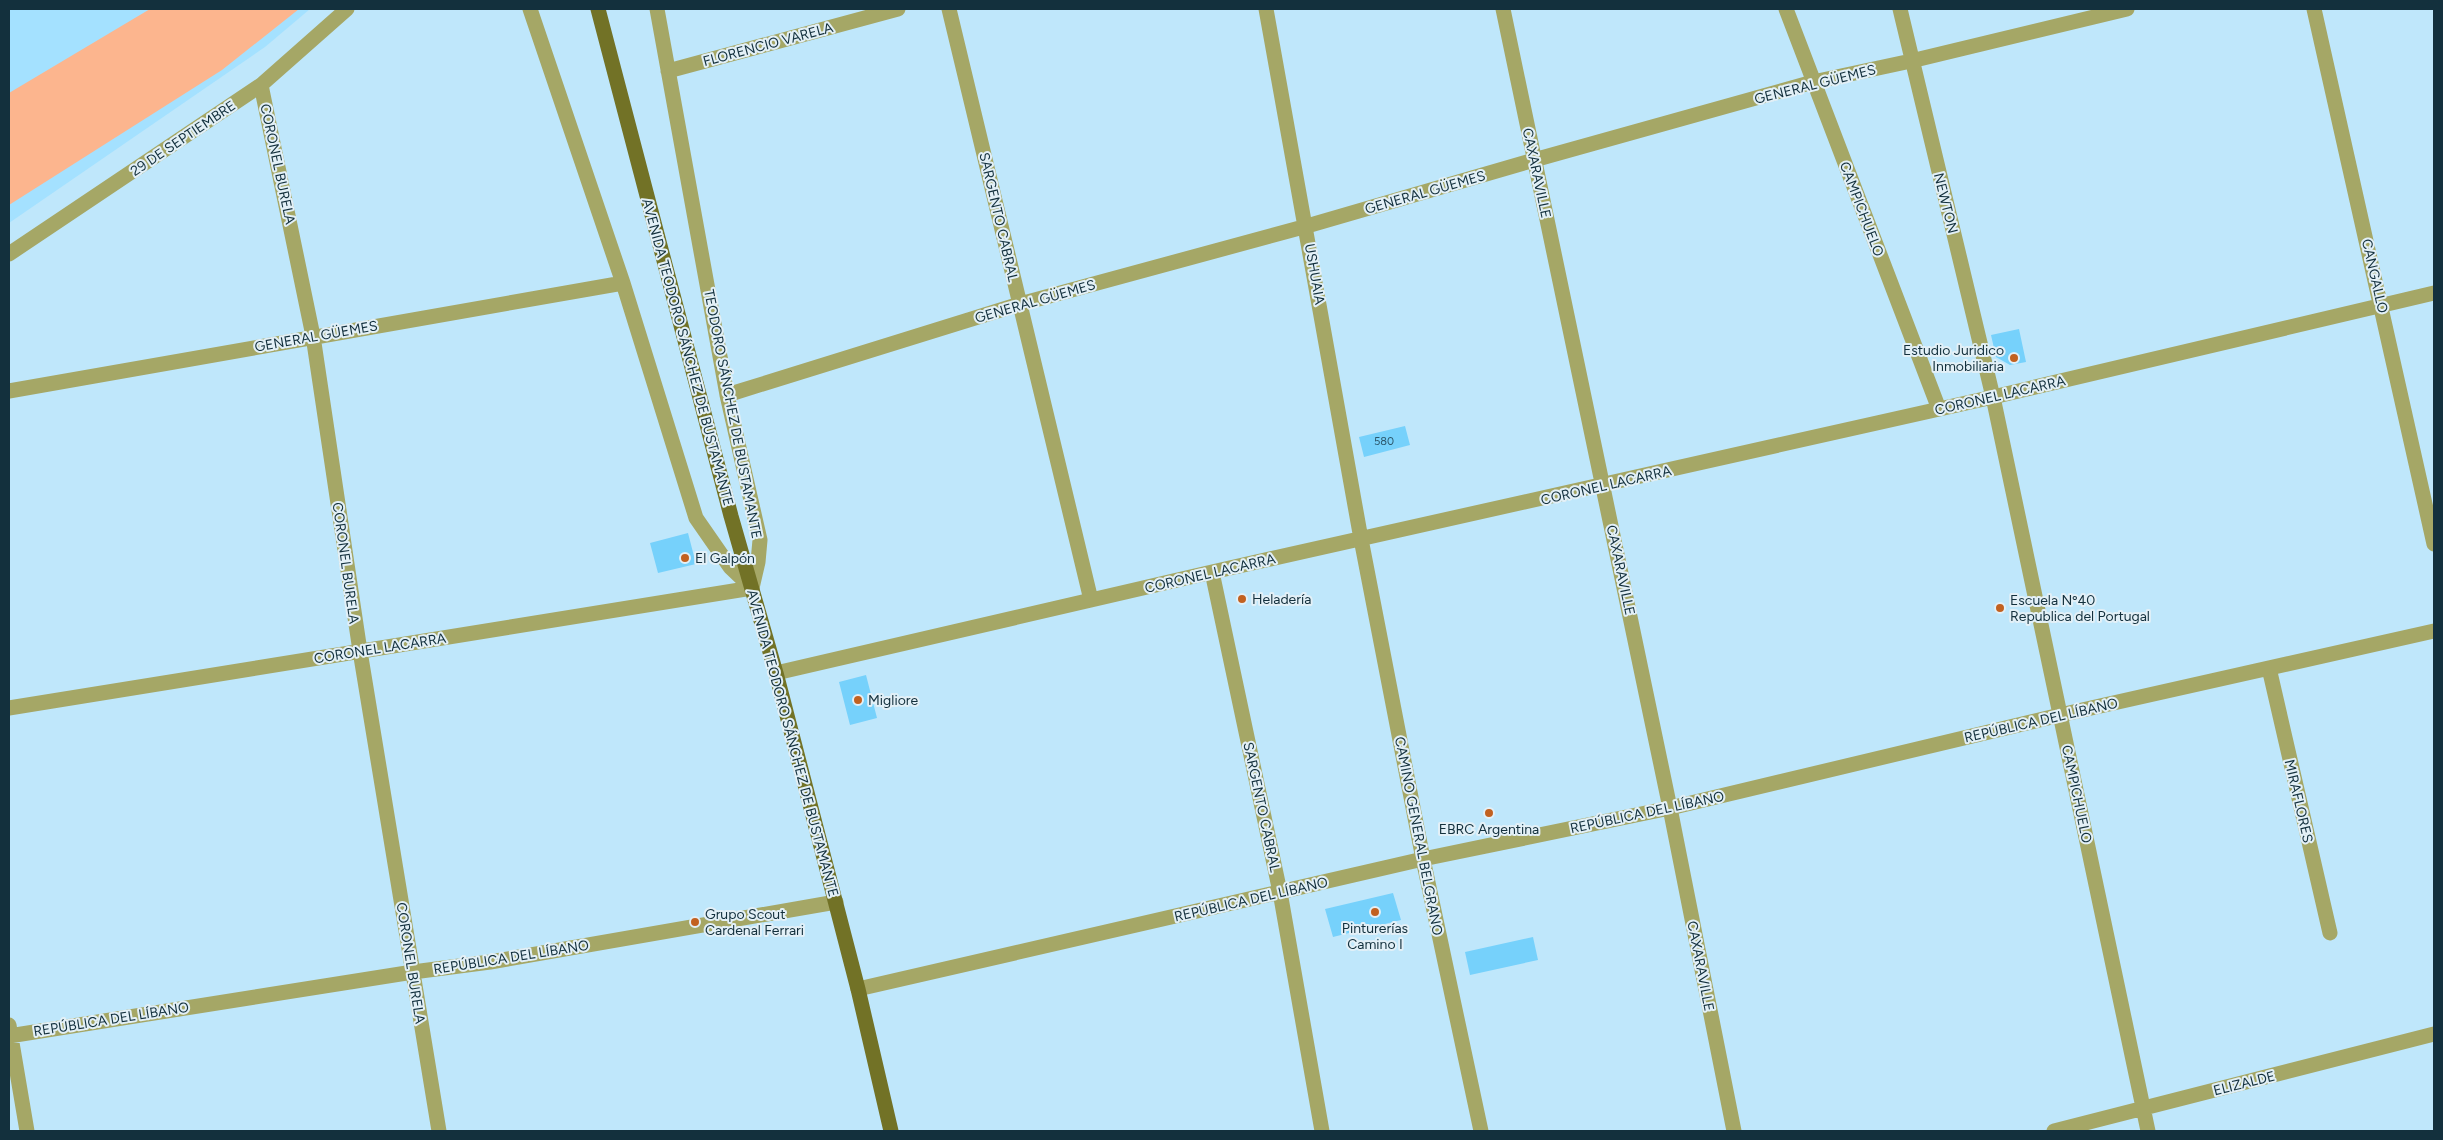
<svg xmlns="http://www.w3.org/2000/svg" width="2443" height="1140" viewBox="0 0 2443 1140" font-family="Figtree,sans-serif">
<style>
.built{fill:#a4e1ff}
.green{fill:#fcb58e}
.building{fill:#76d1fb}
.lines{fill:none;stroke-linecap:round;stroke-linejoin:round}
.minor{stroke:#a5a766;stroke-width:15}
.major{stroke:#727226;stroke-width:15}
.poi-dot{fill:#c26120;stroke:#e3f0f7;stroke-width:2}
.labels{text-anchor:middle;stroke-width:4;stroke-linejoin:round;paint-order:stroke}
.number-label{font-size:11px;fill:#2c586c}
.street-label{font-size:14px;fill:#13303d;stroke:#e3f0f7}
.poi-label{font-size:14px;fill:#13303d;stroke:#e3f0f7;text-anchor:start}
</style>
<rect width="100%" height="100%" fill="#bfe7fb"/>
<path class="built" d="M9 9H310L265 47 9 223Z"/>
<path class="green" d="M150 9H299L222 70 9 205V93Z"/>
<path class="building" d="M2019 329 2026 362 2010 365 1996 357 1991 335Z
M1405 426 1410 445 1364 457 1359 437Z
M688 533 696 564 658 573 650 543Z
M866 675 877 718 850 725 839 682Z
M1393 893 1401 920 1333 937 1325 909Z
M1533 937 1538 960 1470 975 1465 952Z"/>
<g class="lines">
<path class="minor" d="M530 9 623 283 696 518 730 567 752 588
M657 9 727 395 760 540 758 562 752 588
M949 9 1091 600
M1266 9 1361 539 1423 859 1481 1131
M1503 9 1670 808 1734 1131
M1786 9 1939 409
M1900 9 1993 397 2148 1131
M2314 9 2434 544
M668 71 898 9
M261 85 313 336 360 651 439 1131
M9 254 261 85 347 9
M9 391 623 283
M727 395 1020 304 1307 226 1534 160 1813 82 1911 61 2127 9
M1212 572 1280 892 1322 1131
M2269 668 2330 933
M776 673 1212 572 1993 397 2434 293
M9 708 752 588
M858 989 1423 859 1670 808 2060 715 2434 631
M9 1025 27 1131
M9 1036 413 972 490 962 836 902
M2054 1131 2434 1034"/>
<path class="major" d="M598 9 731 516 776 673 858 989 891 1131"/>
</g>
<g class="poi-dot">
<circle cx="2014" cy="358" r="5"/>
<circle cx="685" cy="558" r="5"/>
<circle cx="1242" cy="599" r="5"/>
<circle cx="2000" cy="608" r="5"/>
<circle cx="858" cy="700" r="5"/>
<circle cx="1489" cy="813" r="5"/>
<circle cx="1375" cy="912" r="5"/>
<circle cx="695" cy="922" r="5"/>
</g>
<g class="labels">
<g class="number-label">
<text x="1384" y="445">580</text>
</g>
<g class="street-label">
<text transform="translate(768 44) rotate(-15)" y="5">FLORENCIO VARELA</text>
<text transform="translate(1815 84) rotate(-14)" y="5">GENERAL GÜEMES</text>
<text transform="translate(183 138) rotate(-34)" y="5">29 DE SEPTIEMBRE</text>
<text transform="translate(278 164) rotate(78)" y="5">CORONEL BURELA</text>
<text transform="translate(1537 173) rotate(78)" y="5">CAXARAVILLE</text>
<text transform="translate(1425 192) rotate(-16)" y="5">GENERAL GÜEMES</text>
<text transform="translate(1946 203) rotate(76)" y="5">NEWTON</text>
<text transform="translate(1862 209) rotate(69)" y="5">CAMPICHUELO</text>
<text transform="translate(999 217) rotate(77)" y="5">SARGENTO CABRAL</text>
<text transform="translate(1315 274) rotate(80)" y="5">USHUAIA</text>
<text transform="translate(2375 276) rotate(77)" y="5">CANGALLO</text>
<text transform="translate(1035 301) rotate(-16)" y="5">GENERAL GÜEMES</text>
<text transform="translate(316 336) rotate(-10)" y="5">GENERAL GÜEMES</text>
<text transform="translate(688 352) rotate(75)" y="5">AVENIDA TEODORO SÁNCHEZ DE BUSTAMANTE</text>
<text transform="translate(2000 395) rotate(-13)" y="5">CORONEL LACARRA</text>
<text transform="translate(733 414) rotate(79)" y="5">TEODORO SÁNCHEZ DE BUSTAMANTE</text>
<text transform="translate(1606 485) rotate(-13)" y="5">CORONEL LACARRA</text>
<text transform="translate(346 563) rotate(82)" y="5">CORONEL BURELA</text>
<text transform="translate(1621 570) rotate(78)" y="5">CAXARAVILLE</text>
<text transform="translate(1210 573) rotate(-13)" y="5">CORONEL LACARRA</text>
<text transform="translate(380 648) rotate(-9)" y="5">CORONEL LACARRA</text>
<text transform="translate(2041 720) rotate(-13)" y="5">REPÚBLICA DEL LÍBANO</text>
<text transform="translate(793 743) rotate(75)" y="5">AVENIDA TEODORO SÁNCHEZ DE BUSTAMANTE</text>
<text transform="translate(2077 794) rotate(78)" y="5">CAMPICHUELO</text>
<text transform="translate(2299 801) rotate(77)" y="5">MIRAFLORES</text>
<text transform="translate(1262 807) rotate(78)" y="5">SARGENTO CABRAL</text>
<text transform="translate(1647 812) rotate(-12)" y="5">REPÚBLICA DEL LÍBANO</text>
<text transform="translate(1419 836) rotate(79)" y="5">CAMINO GENERAL BELGRANO</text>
<text transform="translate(1251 899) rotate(-13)" y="5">REPÚBLICA DEL LÍBANO</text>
<text transform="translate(511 957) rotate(-9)" y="5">REPÚBLICA DEL LÍBANO</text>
<text transform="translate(411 963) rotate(81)" y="5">CORONEL BURELA</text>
<text transform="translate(1701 966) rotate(79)" y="5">CAXARAVILLE</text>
<text transform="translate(111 1019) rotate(-9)" y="5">REPÚBLICA DEL LÍBANO</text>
<text transform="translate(2244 1083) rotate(-14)" y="5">ELIZALDE</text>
</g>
<g class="poi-label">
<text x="2004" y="355" text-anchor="end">Estudio Juridico<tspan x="2004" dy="16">Inmobiliaria</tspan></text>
<text x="695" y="563">El Galpón</text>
<text x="1252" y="604">Heladería</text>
<text x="2010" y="605">Escuela Nº40<tspan x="2010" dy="16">Republica del Portugal</tspan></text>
<text x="868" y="705">Migliore</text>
<text x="1489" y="834" text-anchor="middle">EBRC Argentina</text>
<text x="705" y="919">Grupo Scout<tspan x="705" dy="16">Cardenal Ferrari</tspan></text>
<text x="1375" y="933" text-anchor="middle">Pinturerías<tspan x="1375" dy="16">Camino I</tspan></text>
</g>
</g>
<rect width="2443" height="1140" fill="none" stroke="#13303d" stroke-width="20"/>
</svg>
